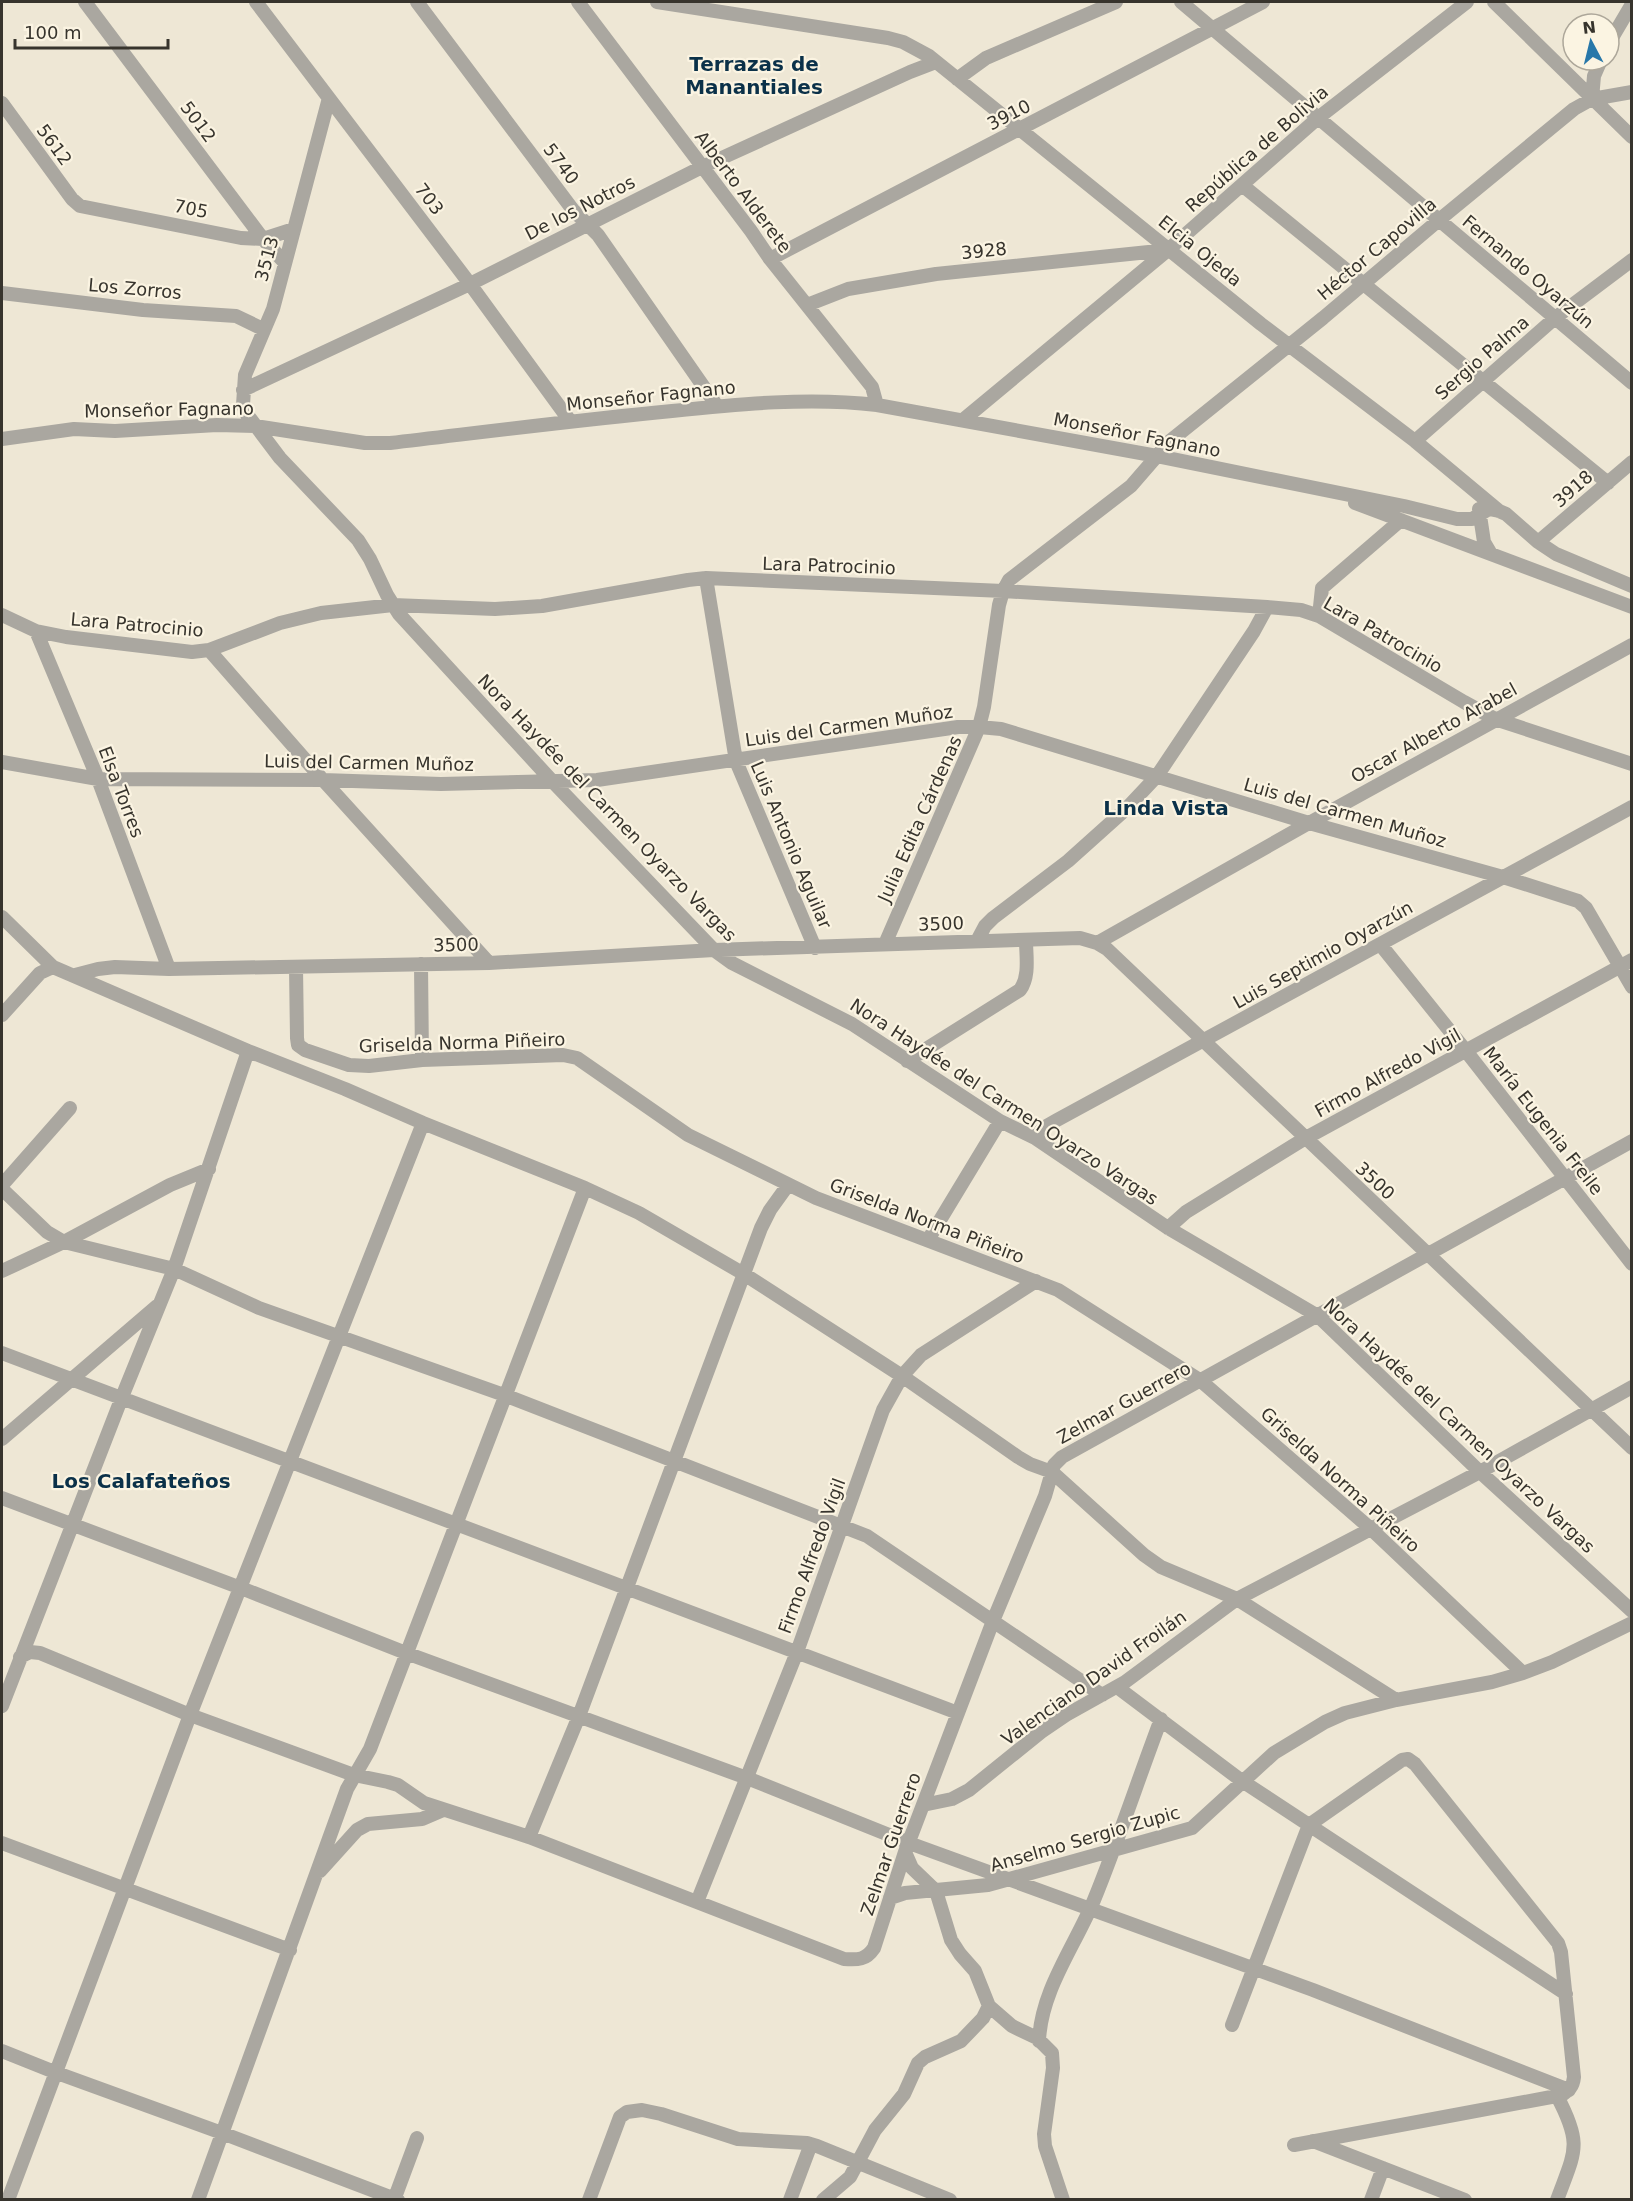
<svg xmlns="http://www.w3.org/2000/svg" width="1633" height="2201" viewBox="0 0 1633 2201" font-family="'DejaVu Sans',sans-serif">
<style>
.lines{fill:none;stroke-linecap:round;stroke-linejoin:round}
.minor{stroke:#aaa7a0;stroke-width:14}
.labels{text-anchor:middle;stroke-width:4.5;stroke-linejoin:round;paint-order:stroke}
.street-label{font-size:18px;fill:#37342d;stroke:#fbf4e2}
.neighbourhood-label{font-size:20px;font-weight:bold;fill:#0b3149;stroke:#fbf4e2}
</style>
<rect width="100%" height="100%" fill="#eee7d5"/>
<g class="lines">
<path class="minor" d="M85 2 263 239 285 263
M256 2 470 284 570 421
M417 2 573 210 598 235 717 406
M578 2 751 231 770 259 872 387 877 405
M657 2 888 38 903 42 929 56 1261 324 1415 441 1499 511
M1181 2 1632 383
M1494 2 1632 137
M1609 43 1632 4
M957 79 986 58 1116 2
M329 98 273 309 245 375 243 405 246 413 280 458 358 540 370 559 387 595 399 614 553 782 714 950 732 963 852 1024 1000 1121 1035 1138 1168 1228 1318 1316 1479 1471 1632 1611
M1592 99 1594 76 1601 60
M2 103 72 199 80 206 241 238 263 239 294 229
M1242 185 1608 483
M770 259 1263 2
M2 293 143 310 236 316 263 329
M807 305 848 289 936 274 1168 250
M243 390 470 284 702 167 910 72 936 62
M963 420 1169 249 1318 118 1467 2
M2 439 74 429 115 431 217 425 255 426 365 443H390C484 432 578 420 672 411 740 404 809 397 877 405L1157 456 1404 506 1457 519H1472L1489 509 1499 511 1506 514 1538 542 1556 554 1632 586
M1415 441 1555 318 1632 260
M1355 503 1632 607
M1479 509 1484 542 1491 554
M1538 542 1632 462
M706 578 736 761 815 948
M2 615 36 631 66 637 192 652 209 650 280 623 321 613 393 605 495 609 542 606 688 580 706 578 1003 591 1267 607 1301 610 1319 616 1464 702 1495 719 1632 764
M1319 616 1322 588 1401 520
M36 631 98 779 169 969
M209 650 323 780 489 963
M2 762 98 779 323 780 441 784 597 780 958 727H979L1001 729 1309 823 1503 877 1578 901 1586 908 1632 987
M2 917 53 967 248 1051 345 1089 423 1123 585 1188 639 1213 744 1274 902 1376 1018 1457 1030 1464 1052 1472 1144 1555 1161 1567 1237 1599 1396 1700
M977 941 985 926 993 918 1068 861 1126 809 1157 776 1254 631 1267 607
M1097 943 1309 823 1632 645
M885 944 979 727 984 707 999 605 1003 591 1009 580 1131 486 1170 441 1323 318 1439 220 1574 109 1592 99 1632 92
M1380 944 1466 1051 1632 1264
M421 964 422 1060
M296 967 297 1038 298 1045 305 1050 349 1065 369 1066 422 1060 563 1055 577 1058 688 1135 816 1198 1058 1290 1201 1381 1371 1529 1523 1673
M75 975 98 969 115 967 169 969 489 963 714 950 1080 938 1097 943 1107 949 1632 1448
M2 1015 40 973 53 967
M907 1061 1020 990C1030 976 1026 956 1026 940
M1035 1138 1043 1128 1057 1120 1632 807
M2 1185 70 1108
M2 1189 47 1232 64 1242 174 1269 259 1308 507 1396 867 1536 1102 1695
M1168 1228 1186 1212 1304 1139 1632 960
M928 1240 1000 1121
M2 1271 64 1242 170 1185 209 1169
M2 1353 958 1713
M2 1439 157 1306
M2 1498 241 1588 406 1653 747 1778 909 1843 1313 1990 1569 2090
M20 1657 30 1652 40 1653 190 1715 354 1775 388 1782 398 1785 424 1803 529 1837 844 1959C858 1960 866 1960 874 1948L905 1852 993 1621 1045 1496 1054 1465 1062 1457 1632 1141
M1117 1687 1242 1781 1566 1994
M2 1706 122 1397 174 1269 248 1051
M923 1805 952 1799 969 1790 1041 1732 1066 1715 1125 1682 1237 1599 1476 1474 1632 1387
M529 1837 579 1716 761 1228 770 1210 788 1185
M2 1843 290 1950
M905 1852 912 1868 936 1891 951 1940 960 1954 975 1971 989 2006 1012 2026 1037 2038 1052 2053 1053 2068 1044 2134 1045 2146 1063 2200
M320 1871 357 1830 368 1824 422 1819 443 1810
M890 1898 905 1893 988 1885 1192 1828 1274 1753 1325 1722 1345 1713 1396 1700 1492 1682 1523 1673 1552 1662 1632 1623
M697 1902 797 1652 883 1410 902 1376 921 1355 1036 1281
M1232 2025 1309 1825 1402 1760 1408 1759 1415 1764 1558 1943 1561 1952 1574 2077C1573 2087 1569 2090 1562 2095L1294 2145
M1039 2041C1041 1990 1075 1946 1094 1900 1118 1841 1138 1780 1161 1719
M2 2051 57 2073 222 2133 398 2200
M1313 2141 1465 2200
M8 2200 190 1715 423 1123
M198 2200 347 1789 370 1749 585 1188
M394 2200 417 2138
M589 2200 620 2117 627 2112 642 2110 661 2114 738 2139 807 2143 817 2146 950 2200
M790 2200 811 2144
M823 2200 850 2177 875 2130 904 2094 918 2063 925 2057 961 2041 983 2018 989 2006
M1371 2200 1383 2168
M1557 2200C1575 2151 1583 2145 1557 2096"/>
</g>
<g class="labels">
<g class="street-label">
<text transform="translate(1009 115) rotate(-27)" y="6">3910</text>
<text transform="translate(198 122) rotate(53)" y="6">5012</text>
<text transform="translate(54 145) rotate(54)" y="6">5612</text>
<text transform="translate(1257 149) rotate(-41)" y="6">República de Bolivia</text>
<text transform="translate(561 164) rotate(53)" y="6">5740</text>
<text transform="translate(743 192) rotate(53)" y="6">Alberto Alderete</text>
<text transform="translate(429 199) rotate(53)" y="6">703</text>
<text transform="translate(580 208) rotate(-27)" y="6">De los Notros</text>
<text transform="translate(191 209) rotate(11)" y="6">705</text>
<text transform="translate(1377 249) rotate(-40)" y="6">Héctor Capovilla</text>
<text transform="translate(984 251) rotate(-6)" y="6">3928</text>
<text transform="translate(1200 251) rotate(39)" y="6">Elcia Ojeda</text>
<text transform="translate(267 259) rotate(-75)" y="6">3513</text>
<text transform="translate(1528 272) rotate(40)" y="6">Fernando Oyarzún</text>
<text transform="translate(135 289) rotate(5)" y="6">Los Zorros</text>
<text transform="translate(1482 358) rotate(-41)" y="6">Sergio Palma</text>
<text transform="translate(651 396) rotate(-6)" y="6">Monseñor Fagnano</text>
<text transform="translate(169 410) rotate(-1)" y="6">Monseñor Fagnano</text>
<text transform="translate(1137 435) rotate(11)" y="6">Monseñor Fagnano</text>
<text transform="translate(1573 489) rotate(-41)" y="6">3918</text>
<text transform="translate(829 566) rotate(2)" y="6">Lara Patrocinio</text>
<text transform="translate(137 625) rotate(5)" y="6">Lara Patrocinio</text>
<text transform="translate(1383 635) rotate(30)" y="6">Lara Patrocinio</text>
<text transform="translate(849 726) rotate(-8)" y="6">Luis del Carmen Muñoz</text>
<text transform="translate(1434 733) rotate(-29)" y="6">Oscar Alberto Arabel</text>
<text transform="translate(369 763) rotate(1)" y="6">Luis del Carmen Muñoz</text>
<text transform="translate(121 792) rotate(69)" y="6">Elsa Torres</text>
<text transform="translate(607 808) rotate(46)" y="6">Nora Haydée del Carmen Oyarzo Vargas</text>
<text transform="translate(1345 813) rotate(16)" y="6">Luis del Carmen Muñoz</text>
<text transform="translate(920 819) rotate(-66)" y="6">Julia Edita Cárdenas</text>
<text transform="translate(791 845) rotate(67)" y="6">Luis Antonio Aguilar</text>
<text transform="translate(941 924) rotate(-2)" y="6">3500</text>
<text transform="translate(456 945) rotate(-1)" y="6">3500</text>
<text transform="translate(1323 955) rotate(-29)" y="6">Luis Septimio Oyarzún</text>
<text transform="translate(462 1043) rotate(-2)" y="6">Griselda Norma Piñeiro</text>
<text transform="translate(1388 1073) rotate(-29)" y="6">Firmo Alfredo Vigil</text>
<text transform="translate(1004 1102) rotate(33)" y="6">Nora Haydée del Carmen Oyarzo Vargas</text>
<text transform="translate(1543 1121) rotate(52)" y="6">María Eugenia Freile</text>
<text transform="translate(1375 1181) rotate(43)" y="6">3500</text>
<text transform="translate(927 1221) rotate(21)" y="6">Griselda Norma Piñeiro</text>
<text transform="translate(1124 1403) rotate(-29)" y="6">Zelmar Guerrero</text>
<text transform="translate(1459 1426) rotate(43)" y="6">Nora Haydée del Carmen Oyarzo Vargas</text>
<text transform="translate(1340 1480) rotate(42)" y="6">Griselda Norma Piñeiro</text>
<text transform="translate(812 1556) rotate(-70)" y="6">Firmo Alfredo Vigil</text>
<text transform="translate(1094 1678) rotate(-35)" y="6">Valenciano David Froilán</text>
<text transform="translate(1085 1839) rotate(-16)" y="6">Anselmo Sergio Zupic</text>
<text transform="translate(891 1844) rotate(-71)" y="6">Zelmar Guerrero</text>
</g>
<g class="neighbourhood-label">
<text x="754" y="71">Terrazas de<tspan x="754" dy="23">Manantiales</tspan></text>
<text x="1166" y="815">Linda Vista</text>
<text x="141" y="1488">Los Calafateños</text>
</g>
</g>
<rect width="1633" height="2201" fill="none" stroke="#37342d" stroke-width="6"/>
<g transform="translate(1591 42) rotate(353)"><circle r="28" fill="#fbf4e2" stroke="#ada79a" stroke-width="1.5"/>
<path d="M0-4.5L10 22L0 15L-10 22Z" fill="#2777a9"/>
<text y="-9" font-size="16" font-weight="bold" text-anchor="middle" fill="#37342d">N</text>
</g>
<path d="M15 39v9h153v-9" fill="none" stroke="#37342d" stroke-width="3"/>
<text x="24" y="39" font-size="18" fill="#37342d" stroke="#fbf4e2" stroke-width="4.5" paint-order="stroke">100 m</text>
</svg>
